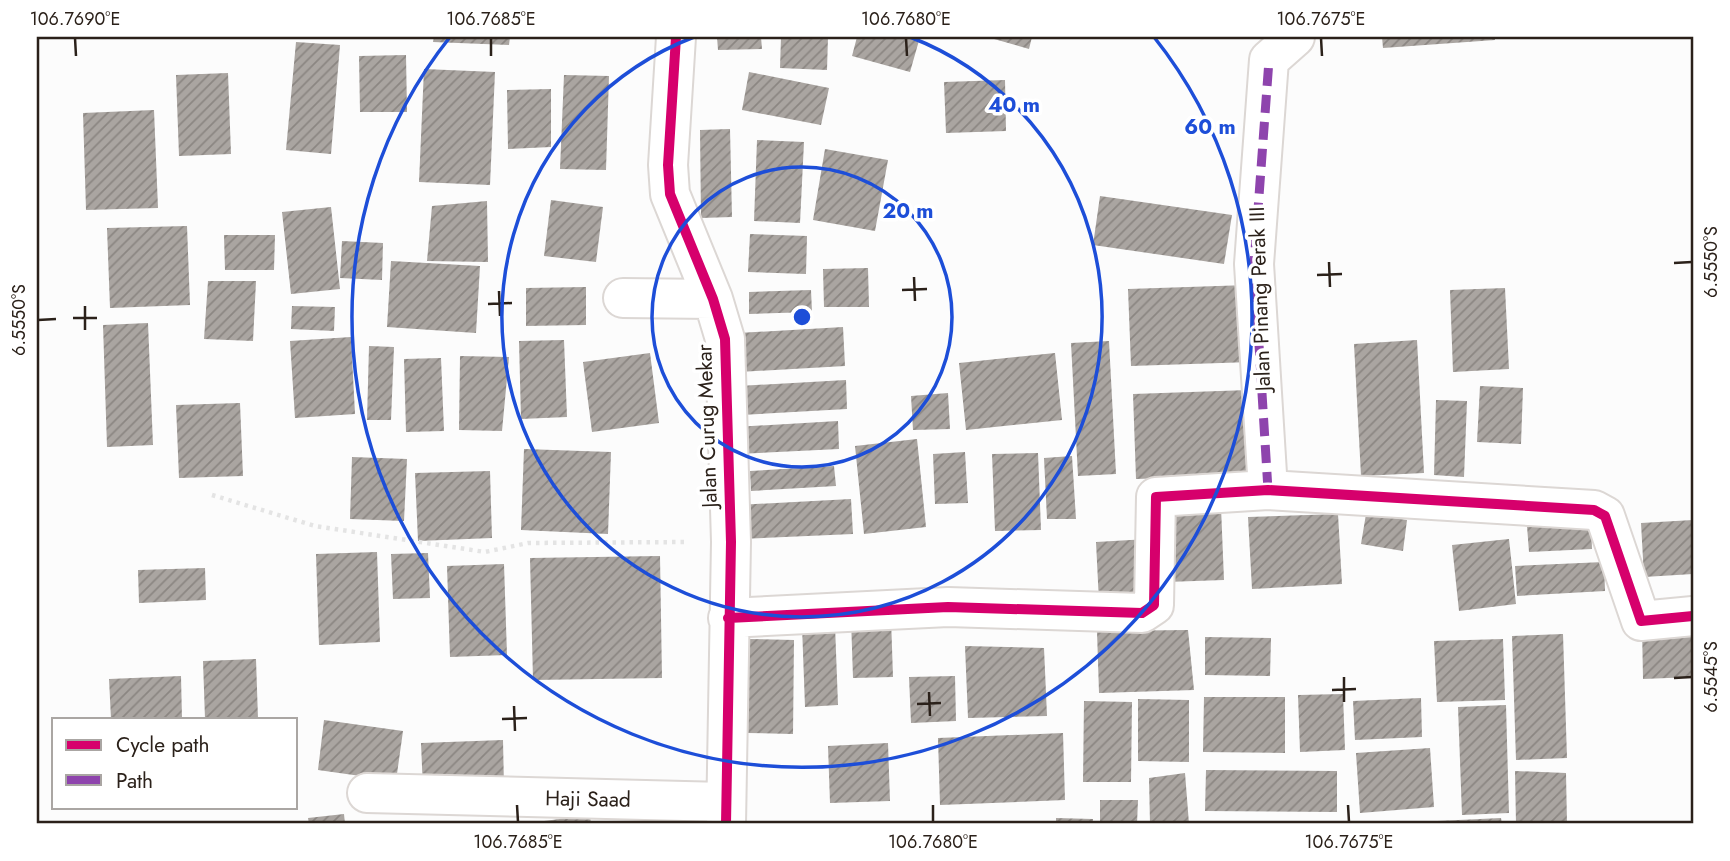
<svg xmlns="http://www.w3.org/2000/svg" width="1730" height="861" viewBox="0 0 1730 861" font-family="Jost,sans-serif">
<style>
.building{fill:url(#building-hatch)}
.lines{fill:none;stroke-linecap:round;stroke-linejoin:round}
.street-casing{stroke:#dcd7d4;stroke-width:42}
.path{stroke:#e4e4e4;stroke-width:4.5;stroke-dasharray:3.5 5;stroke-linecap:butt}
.street{stroke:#fff;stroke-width:38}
.quiet{stroke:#8e44ad;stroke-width:9;stroke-dasharray:18 9;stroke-linecap:butt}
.cycleway-casing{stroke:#fff;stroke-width:15}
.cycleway{stroke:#d6006c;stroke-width:10}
.ticks{fill:none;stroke:#2b211a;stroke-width:2.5}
.ring{fill:none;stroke:#1d4ed8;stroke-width:3.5}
.labels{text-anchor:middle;stroke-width:7;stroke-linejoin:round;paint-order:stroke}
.street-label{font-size:21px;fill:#2b211a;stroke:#fff}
.centre{fill:#1d4ed8;stroke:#fff;stroke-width:3.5}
.ring-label{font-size:21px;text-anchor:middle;font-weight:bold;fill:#1d4ed8;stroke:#fff;stroke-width:7;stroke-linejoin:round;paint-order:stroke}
.neatline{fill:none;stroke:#2b211a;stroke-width:2.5}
.ticks-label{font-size:18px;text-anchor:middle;fill:#2b211a}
</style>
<defs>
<pattern id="building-hatch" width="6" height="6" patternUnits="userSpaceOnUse" patternTransform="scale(1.75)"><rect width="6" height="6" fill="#aaa5a1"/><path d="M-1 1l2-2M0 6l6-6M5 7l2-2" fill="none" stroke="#8b8682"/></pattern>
</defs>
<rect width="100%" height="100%" fill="#fcfcfc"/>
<path class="building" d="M434 37H510L509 45 433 42Z
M717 37H761L762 49 718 50Z
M781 37H828L827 70 780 68Z
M857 37H920L910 72 852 56Z
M987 37H1032L1029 49Z
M1382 37H1495V40L1383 48Z
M296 42 340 45 331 154 286 150Z
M406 55 407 112H360L359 56Z
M424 69 495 72 490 185 419 182Z
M749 72 829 88 821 125 742 110Z
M228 73 231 154 179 156 176 75Z
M564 75 609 76 606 170 560 169Z
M1005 80 1006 131 946 133 944 82Z
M551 89V147L508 149 507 90Z
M154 110 158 208 86 210 83 113Z
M730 129 732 217 701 218 700 130Z
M757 140 804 142 800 223 754 221Z
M825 149 888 160 875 231 813 220Z
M1100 196 1232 215 1224 264 1093 245Z
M551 200 603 207 596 262 544 256Z
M487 201 488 262 427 261 432 206Z
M331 207 340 289 291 294 282 212Z
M187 226 190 305 110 308 107 228Z
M750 234 807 236 806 274 748 272Z
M224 235H275L274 270H225Z
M342 241 383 243 382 280 340 278Z
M391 261 480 266 476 333 387 327Z
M868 268 869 307H824L823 269Z
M208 281H256L253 341 204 339Z
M1248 285 1251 362 1131 366 1128 289Z
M586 287V325L526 326V288Z
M1505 288 1509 369 1453 372 1450 290Z
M811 290 812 312 749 314V292Z
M292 306 335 307 334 331 291 329Z
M148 323 153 445 107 447 103 325Z
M843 327 845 366 739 372 738 333Z
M351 337 355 414 295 418 290 341Z
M564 340 567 417 521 419 519 341Z
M1417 340 1424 473 1361 476 1354 344Z
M1109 341 1116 474 1078 476 1071 343Z
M369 346 394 347 391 420H367Z
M650 353 659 423 592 432 583 362Z
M1055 353 1062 420 966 430 959 363Z
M460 356 509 357 502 431 459 430Z
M441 358 444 431 406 432 404 359Z
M846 380 847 409 741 415 739 386Z
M1480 386 1523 388 1521 444 1477 442Z
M1249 390 1252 475 1136 479 1133 394Z
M948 393 950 429 913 430 911 396Z
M1436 400 1467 401 1464 477 1434 475Z
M240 403 243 476 179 478 176 405Z
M838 421 839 449 737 454 735 427Z
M917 439 926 527 864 534 855 446Z
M524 449 611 452 608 534 521 530Z
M965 452 968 503 935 504 933 454Z
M1038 453 1041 530 995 531 992 454Z
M1072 456 1076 519H1047L1044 458Z
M352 457 407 459 404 521 350 519Z
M834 466 836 486 751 491 750 471Z
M490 471 492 538 418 541 415 473Z
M851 499 853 534 740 539 738 505Z
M1221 507 1224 580 1166 582 1163 509Z
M1338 514 1342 584 1252 589 1248 517Z
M1366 514 1407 520 1403 551 1361 544Z
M1693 520V574L1644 577 1641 523Z
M1591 523 1592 549 1529 552 1527 526Z
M1148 539 1151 600 1099 602 1096 542Z
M1509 539 1516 604 1459 611 1452 545Z
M377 552 380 642 319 645 316 554Z
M428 553 430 598 393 599 391 554Z
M660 556 662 678 533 680 530 558Z
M1604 562 1605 591 1517 596 1515 566Z
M504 564 507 655 450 657 447 566Z
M205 568 206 600 139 603 138 570Z
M891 618 893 677 853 678 851 619Z
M835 625 838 705 805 707 802 626Z
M1693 625V677L1643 679 1642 627Z
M1188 630 1194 690 1099 693 1097 631Z
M1563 634 1567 758 1516 760 1512 636Z
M1205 637 1271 638 1270 676 1205 675Z
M747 639 794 640 793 734 747 733Z
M1503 639 1505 700 1437 702 1434 641Z
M965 646 1044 648 1047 716 968 718Z
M256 659 258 719H205L203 661Z
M181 676 182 719H111L109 679Z
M955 676 956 721 911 723 909 677Z
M1343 694 1345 750 1300 752 1298 695Z
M1204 697H1285V753L1203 752Z
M1421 698 1422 737 1355 740 1353 701Z
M1138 699 1189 700V762L1138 761Z
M1084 701 1132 702 1131 782H1083Z
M1506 705 1509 813 1462 815 1458 707Z
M324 720 403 731 396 781 318 770Z
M1063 733 1065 800 940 805 938 738Z
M503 740 504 787 423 790 421 743Z
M888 743 890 801 830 803 828 746Z
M1430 748 1434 807 1360 813 1356 753Z
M1206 770 1337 771V812L1205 811Z
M1515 771 1566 773 1567 824H1516Z
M1185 773 1189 824H1150L1149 778Z
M1100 800H1138L1137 824H1100Z
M344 814 345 824H309L308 818Z
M590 815 591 824H529V823Z
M1056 818 1093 819V824H1056Z
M1501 818 1502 824H1437V821Z"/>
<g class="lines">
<defs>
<path id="street" d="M676 37 668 165 670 194 713 299 725 339 731 542 726 824
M623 298 713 299
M1268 490 1254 264 1269 60 1295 37
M728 618 948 607 1142 613 1154 605 1156 497 1268 490 1594 510 1605 516 1641 621 1693 616
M367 793 724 802"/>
</defs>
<use href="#street" class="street-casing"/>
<path class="path" d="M212 495 315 526 485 552 528 543 687 542"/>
<use href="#street" class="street"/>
<path class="quiet" d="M1268 490 1254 264 1269 60"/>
<defs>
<path id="cycleway" d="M676 37 668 165 670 194 713 299 725 339 731 542 726 824
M728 618 948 607 1142 613 1154 605 1156 497 1268 490 1594 510 1605 516 1641 621 1693 616"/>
</defs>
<use href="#cycleway" class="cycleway-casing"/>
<use href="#cycleway" class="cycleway"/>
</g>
<path class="ticks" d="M75 38 76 56M491 38V56M906 38 907 56M1321 38 1322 56M1329 262 1330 287M1674 263 1692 262M1317 275 1342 274M914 277 915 301M902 290 927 289M499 291 500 316M488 304 512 303M85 306V330M73 318H97M38 320 56 319M1344 677V702M1674 678 1692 677M1332 690 1356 689M929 692 930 716M917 704 941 703M514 706 515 731M502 719 527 718M517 805 518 822M933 805V822M1348 805 1349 822"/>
<g class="ring">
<circle cx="802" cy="317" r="150"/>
<path d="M910 37A300 300 0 1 1 694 37"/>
<path d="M1154 37A450 450 0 1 1 450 37"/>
</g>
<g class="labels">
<g class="street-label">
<text transform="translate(1260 299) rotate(-92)" y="7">Jalan Pinang Perak III</text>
<text transform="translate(707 426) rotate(-92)" y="7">Jalan Curug Mekar</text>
<text transform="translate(588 799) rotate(1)" y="7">Haji Saad</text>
</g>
</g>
<circle cx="802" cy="317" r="10" class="centre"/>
<g class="ring-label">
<text x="1014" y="112">40 m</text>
<text x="1210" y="134">60 m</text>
<text x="908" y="218">20 m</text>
</g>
<rect width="1730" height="861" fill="none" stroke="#ffffff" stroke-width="77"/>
<rect x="52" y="718" width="245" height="91" fill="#ffffff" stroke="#aaa6a3" stroke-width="2"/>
<rect x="66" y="740" width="35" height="10" fill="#d6006c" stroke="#aaa6a3" stroke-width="2"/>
<text x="116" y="752" font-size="21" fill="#2b211a">Cycle path</text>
<rect x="66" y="775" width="35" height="10" fill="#8e44ad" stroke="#aaa6a3" stroke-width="2"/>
<text x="116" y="788" font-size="21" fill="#2b211a">Path</text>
<rect x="38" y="38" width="1654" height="784" class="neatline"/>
<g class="ticks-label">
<text x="75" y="25">106.7690°E</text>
<text x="491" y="25">106.7685°E</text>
<text x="906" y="25">106.7680°E</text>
<text x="1321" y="25">106.7675°E</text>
<text transform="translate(1711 262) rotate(-90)" y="6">6.5550°S</text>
<text transform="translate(19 320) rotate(-90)" y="6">6.5550°S</text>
<text transform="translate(1711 677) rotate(-90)" y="6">6.5545°S</text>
<text x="518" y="848">106.7685°E</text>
<text x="933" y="848">106.7680°E</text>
<text x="1349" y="848">106.7675°E</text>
</g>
</svg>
